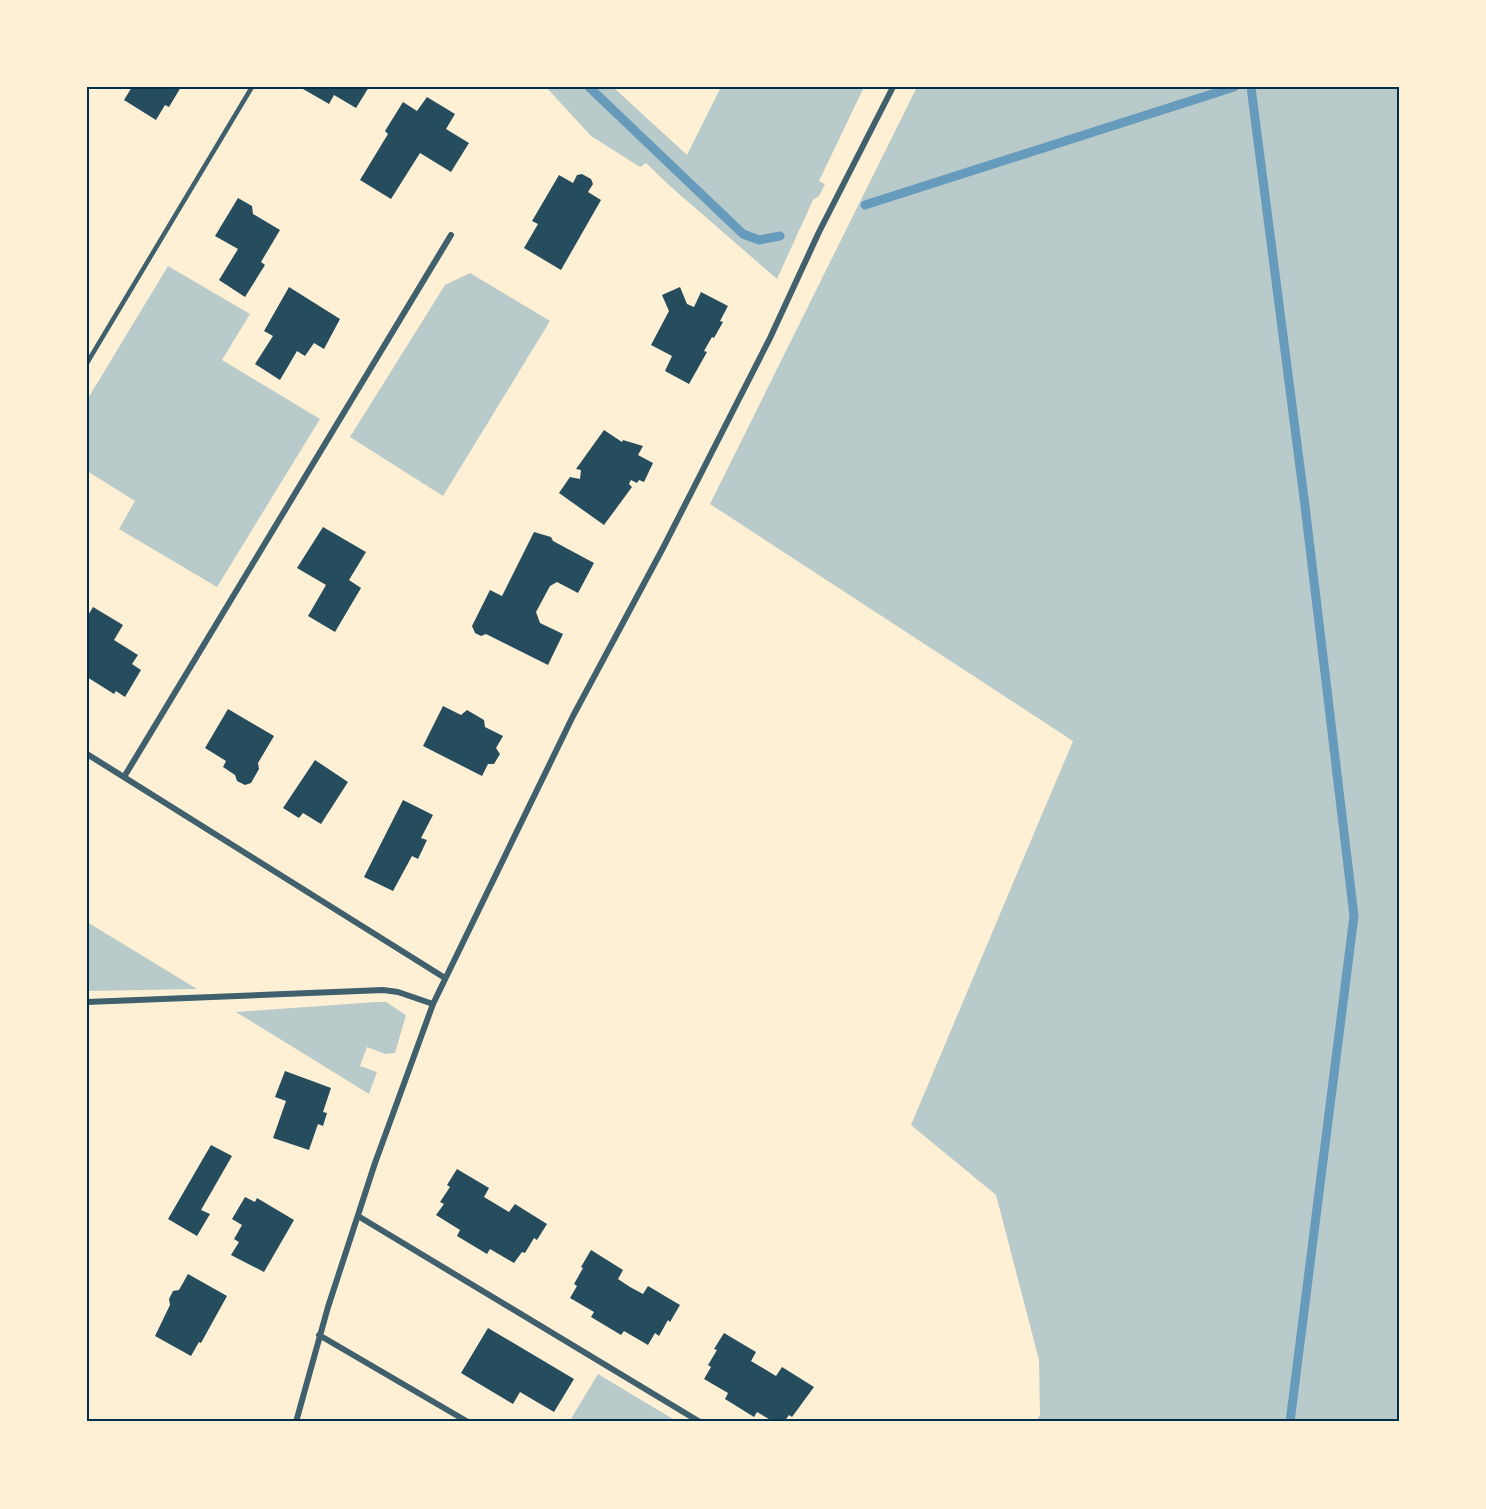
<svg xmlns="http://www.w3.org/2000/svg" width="1486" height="1509" viewBox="0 0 1486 1509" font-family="'Nunito Sans',sans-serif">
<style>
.green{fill:#b9caca}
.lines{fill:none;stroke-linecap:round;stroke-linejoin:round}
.stream{stroke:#669bbc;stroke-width:9}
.building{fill:#264d5e}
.service{stroke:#3f606c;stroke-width:4.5}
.minor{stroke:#3f606c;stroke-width:6}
.neatline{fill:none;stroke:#003049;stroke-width:2}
</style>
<rect width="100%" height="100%" fill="#fdf0d5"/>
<path class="green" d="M546 87H613L687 155 721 87H864L819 181 825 184 819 196 813 200 777 279 671 187 646 163 640 167 591 136Z
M917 87H1399V1422H1036L1040 1415 1039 1360 996 1195 911 1125 1073 741 710 504Z
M168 266 250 314 222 360 320 419 217 587 119 529 135 501 87 471V400Z
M470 273 550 321 443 496 350 437 445 285Z
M87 922 197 989 87 991Z
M376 1002H386L406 1015 395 1053 385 1054 367 1047 360 1066 377 1072 369 1094 236 1012Z
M598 1374 678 1422H569Z"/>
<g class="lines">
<path class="stream" d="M589 87 743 234 759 240 780 236
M1251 87 1305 506 1354 916 1290 1422
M865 205 1234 87"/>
</g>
<path class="building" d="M132 87H181L169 107 165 105 156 120 124 100Z
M305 87H369L356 108 334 95 329 104 303 89Z
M427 97 455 114 446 129 469 143 451 172 420 153 391 199 360 180 388 134 385 131 403 102 417 111Z
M582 174 591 179 593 184 588 192 601 200 561 270 524 248 538 224 532 221 559 175 573 183 577 175Z
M238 198 252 206 253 214 280 230 261 262 265 265 245 297 219 280 238 249 215 236Z
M289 287 340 319 324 349 314 343 305 356 297 351 280 380 255 364 273 336 264 331Z
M680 287 687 304 694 307 701 292 728 306 720 321 723 322 714 338 712 337 704 351 707 352 689 384 665 371 672 356 651 345 669 311 662 295Z
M604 430 622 442 623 440 643 446 638 455 653 463 644 482 639 480 637 483 631 480 629 484 632 487 604 525 559 493 570 477 580 479 581 470 576 469Z
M323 527 366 552 349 580 361 588 335 632 308 616 326 585 297 568Z
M534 532 551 537 553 541 594 563 578 593 557 582 550 586 536 612 540 623 563 634 548 665 486 634 481 636 475 633 472 626 490 590 502 596Z
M93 607 123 625 114 640 138 655 132 664 141 670 125 697 116 691 114 694 87 677V617Z
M443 706 461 715 467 710 484 720 485 727 503 736 496 748 500 754 494 764H488L482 776 423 746Z
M228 709 274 736 258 763 259 769 251 783 245 785 237 781 235 775 223 767 226 761 205 748Z
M315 760 348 782 321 824 303 813 299 818 283 808Z
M403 800 433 815 421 838 427 840 418 859 412 856 393 891 364 877Z
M285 1071 331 1088 323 1112 327 1113 323 1126 318 1124 309 1150 273 1138 286 1101 275 1097Z
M211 1145 232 1156 201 1210 210 1214 197 1236 168 1219Z
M457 1169 489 1188 484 1197 509 1212 515 1204 547 1224 537 1240 534 1238 525 1253 522 1252 514 1263 490 1249 487 1254 457 1236 460 1230 436 1215 444 1204 440 1202 450 1187 447 1185Z
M245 1197 255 1202 257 1198 294 1220 264 1272 231 1255 239 1242 234 1239 242 1225 232 1219Z
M591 1250 623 1270 618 1279 630 1287 643 1294 648 1286 680 1305 670 1322 668 1320 659 1336 655 1333 648 1345 624 1331 621 1335 591 1317 594 1312 570 1298 577 1286 574 1284 583 1268 581 1267Z
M188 1274 227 1296 201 1343 199 1342 191 1356 155 1336 170 1305 169 1299 173 1291 179 1290Z
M488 1328 574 1379 554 1412 520 1392 513 1404 461 1373Z
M724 1333 756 1352 751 1361 776 1376 782 1367 814 1387 792 1417 789 1415 784 1422H774L757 1412 754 1417 725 1399 728 1393 704 1379 711 1367 708 1365 717 1350 714 1349Z"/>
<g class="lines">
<path class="service" d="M87 363 252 87"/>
<path class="minor" d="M87 754 445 978
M124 777 451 235
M87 1002 383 990 398 992 433 1004
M358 1216 700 1422
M319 1335 468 1422
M296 1422 328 1307 375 1163 433 1004 573 716 663 548 770 338 819 232 893 87"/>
</g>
<rect width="1486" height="1509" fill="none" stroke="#fdf0d5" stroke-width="177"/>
<rect x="88" y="88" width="1310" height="1332" class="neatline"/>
</svg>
